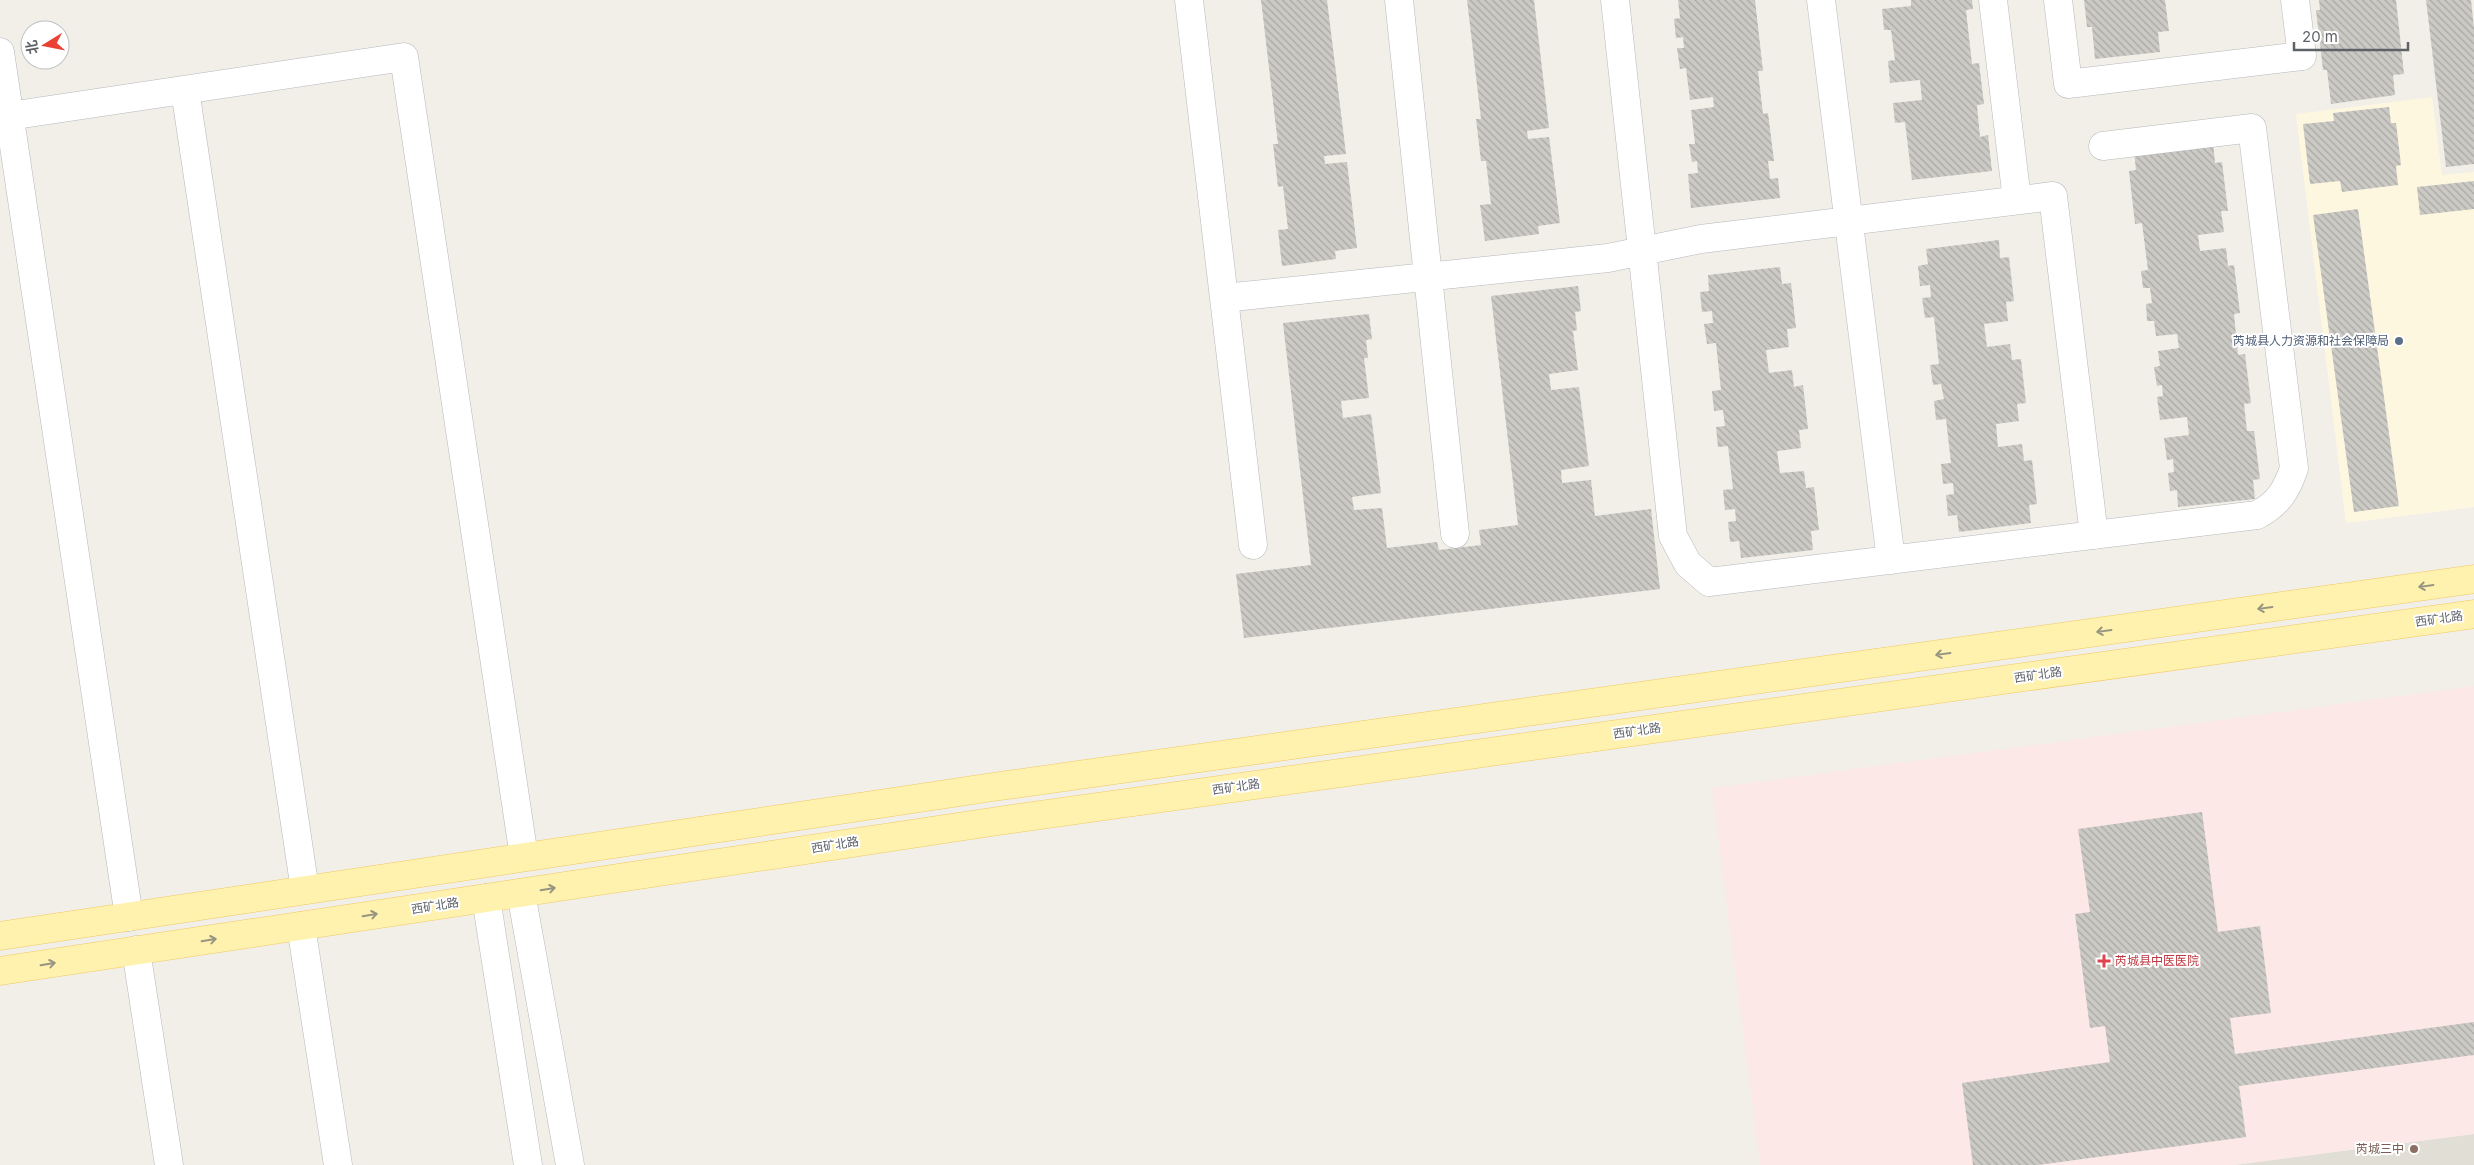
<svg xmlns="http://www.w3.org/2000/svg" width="2474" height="1165" viewBox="0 0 2474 1165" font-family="Inter,'Noto Sans SC',sans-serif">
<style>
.commercial{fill:#fef7e0}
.education{fill:#e1ded6}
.medical{fill:#fce8e6}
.building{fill:url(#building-back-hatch)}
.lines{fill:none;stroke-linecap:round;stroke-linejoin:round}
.minor-casing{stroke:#b5b8bc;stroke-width:29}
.major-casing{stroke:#f2c960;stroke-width:29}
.minor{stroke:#fff;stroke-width:28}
.major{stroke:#fff2af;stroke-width:28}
.oneway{stroke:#979581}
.service-dot{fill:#5c6f8a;stroke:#fff;stroke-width:2}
.health-dot{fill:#e0444e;stroke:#fff;stroke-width:2}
.education-dot{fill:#8d6e63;stroke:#fff;stroke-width:2}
.labels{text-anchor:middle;stroke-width:4;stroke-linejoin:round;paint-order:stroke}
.service-label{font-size:12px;fill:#4e5e75;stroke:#fff;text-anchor:end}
.street-label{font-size:12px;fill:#5f6368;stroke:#fff}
.health-label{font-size:12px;fill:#be3a42;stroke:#fff;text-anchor:start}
.education-label{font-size:12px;fill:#785e54;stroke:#fff;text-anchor:end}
</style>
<defs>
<pattern id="building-back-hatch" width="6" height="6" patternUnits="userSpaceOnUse" patternTransform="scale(1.25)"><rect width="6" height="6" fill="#cccac5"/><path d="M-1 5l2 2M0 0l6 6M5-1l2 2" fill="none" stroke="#a9a8a4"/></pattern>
</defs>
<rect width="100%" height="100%" fill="#f1efe8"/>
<path class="commercial" d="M2432 97 2442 175 2474 172V507L2346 523 2296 114Z"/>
<path class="education" d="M2474 1134V1165H2234Z"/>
<path class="medical" d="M2474 686V1134L2234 1165H1760L1712 788Z"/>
<path class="building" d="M1261 0H1327L1346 154 1324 156 1325 164 1347 162 1357 248 1335 251 1336 259 1282 266 1278 230 1288 229 1283 186 1278 187 1273 144H1278Z
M1467 0H1534L1549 128 1527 131 1528 139 1549 137 1560 223 1538 226 1539 234 1485 241 1480 205 1491 204 1486 161H1481L1476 119H1481Z
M1678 0H1755L1763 71H1758L1763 114 1768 113 1774 161H1768L1770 179 1778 178 1780 198 1691 208 1688 174 1698 173 1697 161 1692 162 1689 144H1695L1691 110 1714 107 1713 97 1690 100 1686 68 1680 69 1677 48H1684L1683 37 1676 38 1674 19 1680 18Z
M1911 0H1972L1973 9 1966 10 1972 64 1979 63 1984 104 1977 105 1980 137 1988 135 1992 171 1912 180 1905 122 1895 123 1893 103 1922 100 1920 80 1890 83 1888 61 1895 60 1891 30H1884L1882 9 1911 6Z
M2084 0H2165L2169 31 2158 32 2160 52 2095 59 2092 27H2087Z
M2319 0H2396L2404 74 2393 75 2395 95 2331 104 2327 70H2323L2316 10H2320Z
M2426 0H2471L2474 28V164L2446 167Z
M2389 107 2391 123H2396L2401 165 2396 166 2398 185 2342 192 2340 181 2310 184 2303 124 2334 121 2333 113Z
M2213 142 2215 163 2222 162 2228 211H2221L2224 232 2198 235 2200 251 2226 248 2228 266 2234 265 2240 313 2234 314 2238 355 2245 354 2251 403 2244 404 2247 431H2254L2260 479 2253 480 2255 499 2178 507 2177 490 2170 491 2168 473 2174 472 2173 459 2167 460 2164 438 2189 435 2187 417 2160 420 2157 397 2163 396 2162 385 2157 386 2154 367 2160 366 2158 351 2179 348 2177 334 2156 336 2154 321H2147L2146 304 2152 303 2150 288H2143L2141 271 2148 270 2142 223 2135 224 2129 171 2136 170 2134 151Z
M2474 181V209L2420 215 2417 187Z
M2358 209 2399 506 2354 512 2313 215Z
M1999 240 2000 258 2009 257 2014 301 2006 302 2008 321 1984 324 1987 347 2010 344 2012 360 2021 359 2026 403 2017 404 2019 421 1996 424 1998 447 2022 444 2024 461 2032 460 2037 504 2029 505 2031 523 1959 532 1957 515 1948 516 1946 495 1954 494 1953 483 1943 484 1941 464 1951 463 1946 419 1936 420 1934 401 1944 399 1941 384 1933 385 1930 365 1939 364 1934 317 1925 318 1922 298 1931 297 1930 285 1920 286 1918 266 1928 264 1926 249Z
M1780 267 1782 284 1791 283 1796 328 1787 329 1789 347 1766 350 1769 373 1792 370 1794 387 1803 385 1808 429 1799 430 1801 448 1777 451 1780 473 1804 471 1806 488 1814 487 1819 530 1811 531 1813 550 1741 558 1739 541 1730 542 1728 522 1736 521 1735 509 1725 510 1723 490 1733 489 1728 446 1718 447 1716 427 1725 426 1723 410 1714 411 1712 391 1721 390 1716 343 1707 344 1704 324 1713 323 1712 311 1702 312 1700 292 1709 291 1708 275Z
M1578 286 1581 311 1575 312 1577 330 1573 331 1578 370 1549 374 1551 390 1579 387 1589 466 1561 470 1562 483 1591 480 1595 516 1651 509 1660 589 1244 638 1236 574 1311 565 1283 323 1369 314 1372 339 1366 340 1368 358H1364L1369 398 1341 401 1343 418 1371 414 1381 493 1352 497 1354 510 1382 508 1387 548 1437 542 1439 550 1481 545 1479 530 1518 525 1491 296Z
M2202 812 2218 932 2260 926 2271 1013 2230 1018 2235 1054 2474 1022V1055L2239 1086 2246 1137 2038 1165H1973L1962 1083 2110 1062 2105 1026 2090 1028 2075 914 2090 912 2078 829Z"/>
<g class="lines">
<defs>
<path id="minor" d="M1189 0 1253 545
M1399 0 1455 534
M1615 0 1673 536 1688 564 1709 582 2257 515C2278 504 2287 490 2294 468L2252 128 2103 146
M1821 0 1891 560
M1993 0 2017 200
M2058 0 2068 84 2302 56 2295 0
M0 52 129 917
M185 90 305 890
M9 116 404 57 524 857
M1224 298 1608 258 1701 239 2053 196 2094 535
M521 893 570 1165
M486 898 528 1165
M301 926 338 1165
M136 950 169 1165"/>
<path id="major" d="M0 936 993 787 2474 579
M0 971 998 821 2474 614"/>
</defs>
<use href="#minor" class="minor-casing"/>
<use href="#major" class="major-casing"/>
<use href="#minor" class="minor"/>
<use href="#major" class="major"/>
</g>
<defs><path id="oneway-shaft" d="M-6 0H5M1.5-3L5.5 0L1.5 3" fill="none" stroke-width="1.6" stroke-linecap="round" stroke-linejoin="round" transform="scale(1.25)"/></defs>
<g class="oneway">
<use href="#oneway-shaft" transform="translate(2426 586) rotate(172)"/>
<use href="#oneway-shaft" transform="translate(2265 608) rotate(172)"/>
<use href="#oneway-shaft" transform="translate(2104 631) rotate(172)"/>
<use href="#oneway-shaft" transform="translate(1943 654) rotate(172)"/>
<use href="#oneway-shaft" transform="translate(548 889) rotate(-9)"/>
<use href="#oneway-shaft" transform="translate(370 915) rotate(-9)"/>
<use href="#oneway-shaft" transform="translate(209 940) rotate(-9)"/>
<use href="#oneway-shaft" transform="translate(48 964) rotate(-9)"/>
</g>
<circle class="service-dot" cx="2399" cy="341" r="5"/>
<path class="health-dot" d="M2101.5 953.5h5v5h5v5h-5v5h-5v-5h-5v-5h5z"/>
<circle class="education-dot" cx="2414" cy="1149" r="5"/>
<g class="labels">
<g class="service-label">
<text x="2389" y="345">芮城县人力资源和社会保障局</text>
</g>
<g class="street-label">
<text transform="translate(2439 619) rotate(-8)" y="4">西矿北路</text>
<text transform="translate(2038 675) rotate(-8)" y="4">西矿北路</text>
<text transform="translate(1637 731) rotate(-8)" y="4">西矿北路</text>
<text transform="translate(1236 787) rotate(-8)" y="4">西矿北路</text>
<text transform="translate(835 845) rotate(-9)" y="4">西矿北路</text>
<text transform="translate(435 906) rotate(-9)" y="4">西矿北路</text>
</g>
<g class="health-label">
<text x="2115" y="965">芮城县中医医院</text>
</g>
<g class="education-label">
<text x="2404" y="1153">芮城三中</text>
</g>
</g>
<g transform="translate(45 45) rotate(260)"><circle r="24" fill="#ffffff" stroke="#bfc1c3"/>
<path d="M0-4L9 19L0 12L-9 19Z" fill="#ea4335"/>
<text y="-8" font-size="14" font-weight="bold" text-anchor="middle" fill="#5f6368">北</text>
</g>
<path d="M2294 42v8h114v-8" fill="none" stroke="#5f6368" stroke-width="2.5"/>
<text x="2302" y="42" font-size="15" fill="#5f6368" stroke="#ffffff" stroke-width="4" paint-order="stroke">20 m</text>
</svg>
